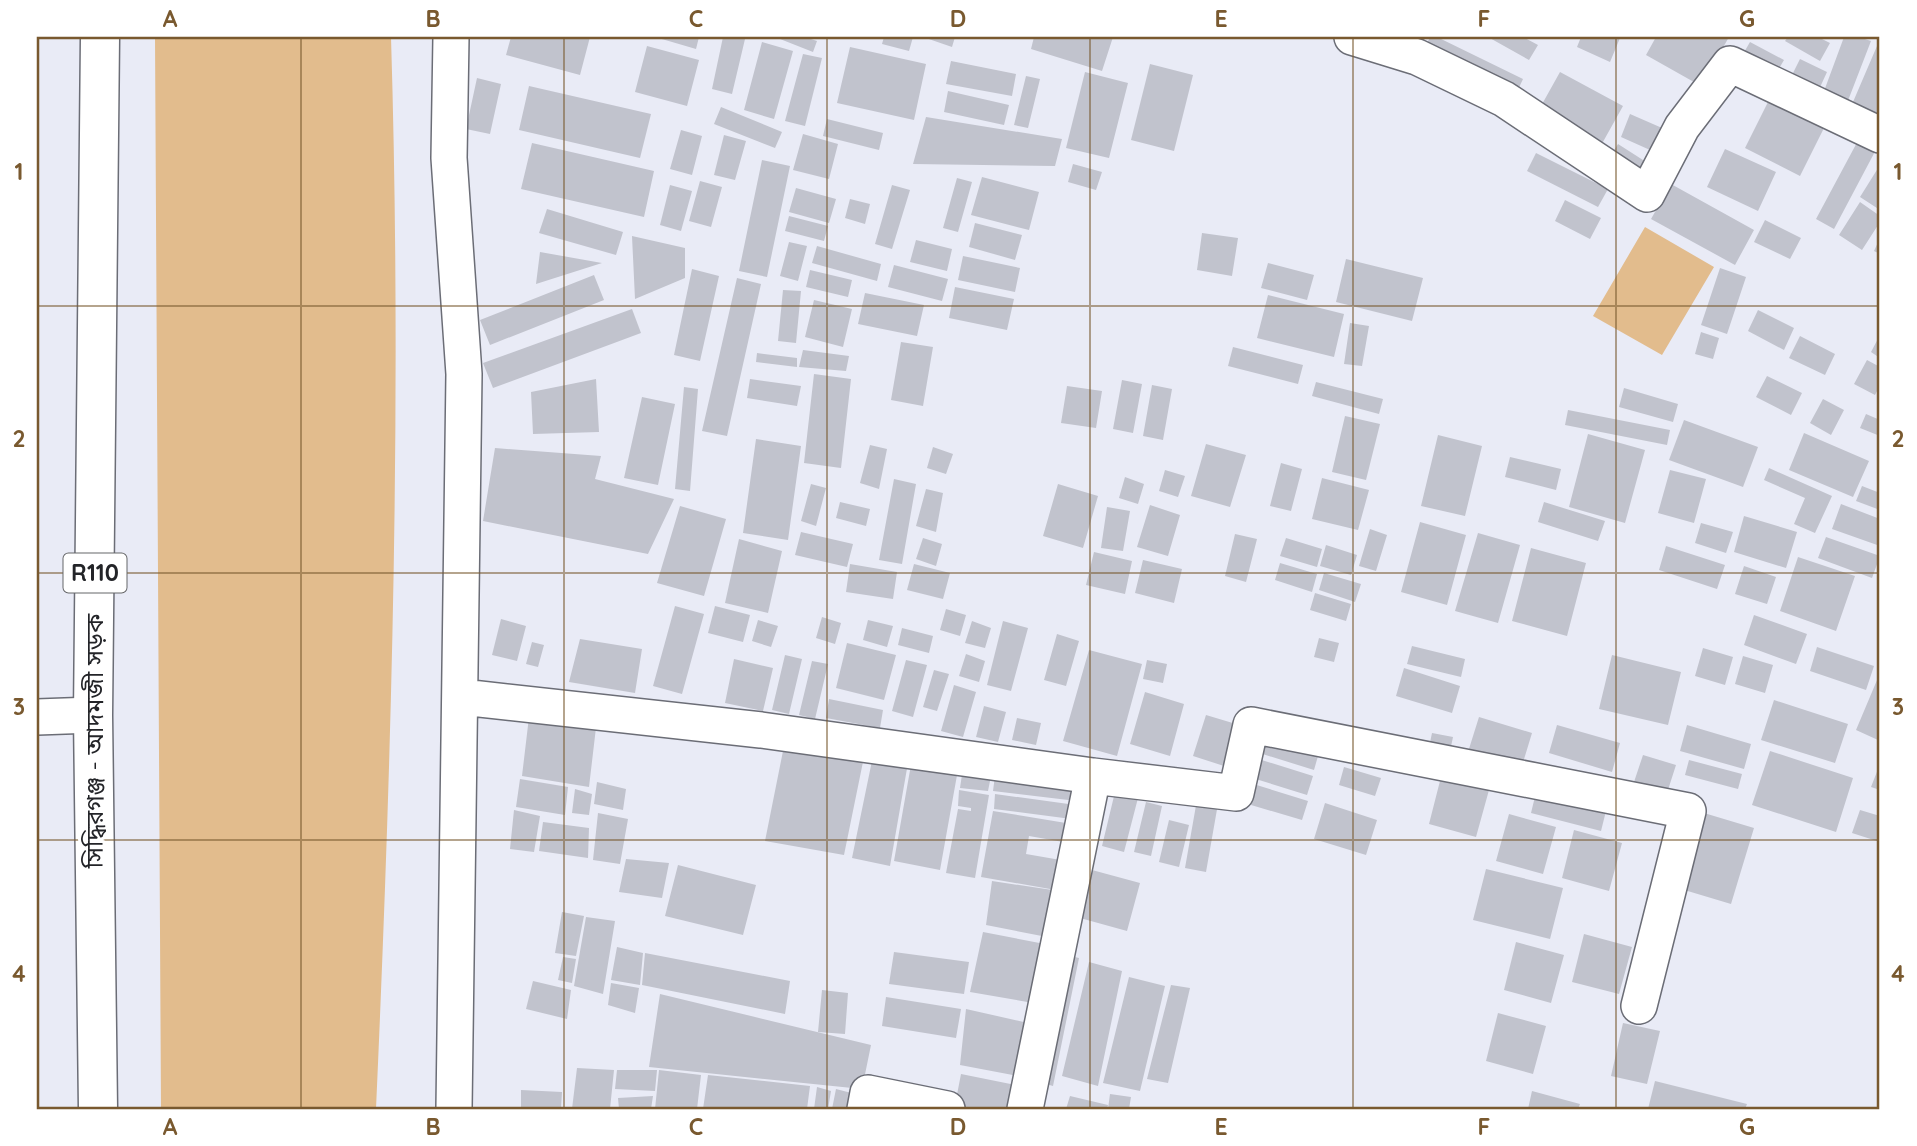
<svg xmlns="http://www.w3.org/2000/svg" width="1917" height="1146" viewBox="0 0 1917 1146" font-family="Quicksand,'Noto Sans Bengali',sans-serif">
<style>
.water{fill:#e2bc8d}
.building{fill:#c1c3cd}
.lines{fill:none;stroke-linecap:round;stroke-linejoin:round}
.street-casing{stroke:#6b6d76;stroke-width:38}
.primary-casing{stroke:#6b6d76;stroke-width:41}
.street{stroke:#fff;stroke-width:35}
.primary{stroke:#fff;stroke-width:38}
.grid{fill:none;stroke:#79592f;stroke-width:2;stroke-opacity:0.55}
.labels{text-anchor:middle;stroke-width:6;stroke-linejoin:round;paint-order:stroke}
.shield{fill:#fff;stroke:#656668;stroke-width:2}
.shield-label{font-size:23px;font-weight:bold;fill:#232428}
.street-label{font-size:24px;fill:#232428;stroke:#fff}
.neatline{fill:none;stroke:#79592f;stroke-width:2.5}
.grid-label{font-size:23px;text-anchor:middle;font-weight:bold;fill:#79592f}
</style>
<rect width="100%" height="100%" fill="#e9ebf6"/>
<path class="water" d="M155 37H391C402 394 392 752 376 1109H161Z
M1645 227 1714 267 1662 355 1593 316Z"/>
<path class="building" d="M511 37H590L580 75 506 55Z
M655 37H699L696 49Z
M723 37 745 39 732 94 712 89Z
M775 37H805L817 41 813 52Z
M884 37H913L909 51 882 44Z
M923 37H955L952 47Z
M1034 37H1113L1102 71 1031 49Z
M1430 37H1437L1523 79 1515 96 1424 50Z
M1488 37H1523L1538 45 1529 60Z
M1581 37H1617L1620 38 1610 62 1577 47Z
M1656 37H1729L1701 86 1646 55Z
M1788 37H1818L1830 43 1820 61 1785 41Z
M1844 37H1859L1871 41 1844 111 1820 102Z
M1880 39V115L1878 121 1850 109Z
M762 42 793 51 774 119 744 110Z
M1750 42 1784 60 1773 79 1739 61Z
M647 46 699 60 687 106 635 92Z
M850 47 926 64 914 120 837 103Z
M803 54 822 58 805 126 785 121Z
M1800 59 1827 72 1816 96 1788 83Z
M951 61 1016 74 1012 96 946 84Z
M1150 64 1193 75 1174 151 1131 140Z
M1085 72 1128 83 1109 158 1066 148Z
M1560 72 1623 106 1599 149 1536 115Z
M1026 76 1040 79 1028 128 1014 125Z
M477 78 501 84 490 134 466 129Z
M529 86 651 114 640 158 519 130Z
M948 91 1009 105 1004 125 944 112Z
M1773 92 1828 120 1800 176 1745 148Z
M721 107 782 132 775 148 714 124Z
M1630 114 1669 131 1659 154 1621 137Z
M926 117 1062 139 1055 166 913 164Z
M827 119 883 133 879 150 823 136Z
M681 130 702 136 692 175 670 169Z
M803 134 838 144 829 179 793 170Z
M724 135 746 141 735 180 714 175Z
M1861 135 1879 144 1834 229 1816 219Z
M532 143 654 171 644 217 521 189Z
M1618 144 1657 169 1646 187 1607 162Z
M1725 149 1776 172 1758 211 1707 187Z
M1536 153 1608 189 1598 207 1527 171Z
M762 160 790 166 767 277 739 271Z
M1073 164 1102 172 1096 190 1068 182Z
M1880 165V210L1860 197Z
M982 177 1039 192 1029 230 971 215Z
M957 178 972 182 958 232 943 228Z
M700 181 722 187 711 227 689 221Z
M1671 184 1754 230 1735 265 1651 219Z
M670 185 692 191 681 231 660 225Z
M892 185 910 190 892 249 875 244Z
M796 188 836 199 829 223 789 212Z
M850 199 870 204 865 224 845 218Z
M1565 200 1601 218 1590 239 1555 221Z
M1860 202 1880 216V222L1862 250 1839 235Z
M547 209 623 232 616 255 539 233Z
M789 216 828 226 824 241 785 231Z
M1765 220 1801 238 1790 259 1754 242Z
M975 223 1022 235 1015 260 969 247Z
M1202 233 1238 238 1232 276 1197 270Z
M632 236 685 248V278L635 299Z
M1880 238V254L1874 251Z
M916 240 952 249 947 271 910 262Z
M789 242 807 246 798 281 780 276Z
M817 246 881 264 877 281 812 263Z
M540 252 602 263 536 284Z
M963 256 1020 268 1015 292 958 280Z
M1346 259 1423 278 1412 321 1336 302Z
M1268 263 1314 275 1307 300 1261 288Z
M894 265 948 279 942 301 888 287Z
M1720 268 1746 277 1727 334 1701 325Z
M692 269 719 276 700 361 674 355Z
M810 270 852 280 848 297 806 287Z
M594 275 604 300 490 345 480 320Z
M737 278 761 284 727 436 702 431Z
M955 287 1014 299 1007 330 949 318Z
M783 290 801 291 796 343 778 341Z
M865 293 924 305 917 336 858 324Z
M1268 295 1344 314 1334 357 1257 338Z
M814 300 852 309 843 347 805 337Z
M632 309 641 333 493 388 483 363Z
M1758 310 1794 328 1784 350 1748 331Z
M1350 323 1369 326 1362 366 1344 364Z
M1701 332 1719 338 1713 359 1695 354Z
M1880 335V358L1871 352Z
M1800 336 1835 354 1825 375 1789 358Z
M901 342 933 347 923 406 891 400Z
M1233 347 1303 365 1298 384 1228 366Z
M803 350 849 356 846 371 799 367Z
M757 353 797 358V367L756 362Z
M1867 360 1880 367V385L1875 395 1854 384Z
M814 374 851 379 841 468 804 463Z
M1767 376 1802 393 1791 415 1756 397Z
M596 379 599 432 533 434 531 392Z
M750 379 801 386 797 406 747 398Z
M1122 380 1142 384 1133 433 1113 429Z
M1316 382 1383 399 1379 414 1312 396Z
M1152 385 1172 389 1163 440 1143 436Z
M1067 386 1102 391 1096 428 1061 423Z
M684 387 698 389 690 491 675 489Z
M1624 388 1678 404 1673 422 1619 407Z
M642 397 675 404 658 485 624 478Z
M1823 399 1844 410 1831 435 1810 423Z
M1568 410 1670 430 1667 445 1565 425Z
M1866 414 1880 420V436L1860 428Z
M1345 416 1380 424 1366 480 1332 472Z
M1684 420 1758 447 1743 487 1669 460Z
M1804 433 1869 461 1853 497 1789 470Z
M1588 434 1645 450 1625 523 1569 507Z
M1438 435 1482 446 1465 516 1421 506Z
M756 439 801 446 788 540 743 533Z
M1206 444 1246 455 1230 507 1191 496Z
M870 445 887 449 879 489 860 483Z
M933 447 953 454 946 474 927 468Z
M495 448 601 456 595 479 674 499 648 554 483 521Z
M1510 457 1561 469 1556 490 1505 477Z
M1281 463 1302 469 1291 511 1270 506Z
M1769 468 1832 496 1815 533 1794 524 1805 498 1764 480Z
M1165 470 1185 476 1178 497 1159 491Z
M1670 470 1706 479 1694 523 1658 513Z
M1125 477 1144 484 1138 504 1119 498Z
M1322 478 1369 490 1358 530 1312 519Z
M894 479 916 484 902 564 879 560Z
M811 484 826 488 816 526 801 521Z
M1058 484 1098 496 1083 548 1043 536Z
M1862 486 1880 493V510L1856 501Z
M926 489 943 493 936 532 916 526Z
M840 502 870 509 866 526 836 518Z
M1544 502 1605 521 1598 541 1538 522Z
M1841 504 1880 519V546L1832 529Z
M1150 505 1180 515 1168 556 1137 547Z
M680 506 726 519 704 596 657 583Z
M1107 507 1130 511 1123 551 1101 548Z
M1744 516 1797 532 1786 568 1734 552Z
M1420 522 1466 535 1447 605 1401 592Z
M1701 523 1733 532 1726 553 1695 543Z
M1370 529 1387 535 1376 571 1359 566Z
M801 532 853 544 847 567 795 555Z
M1478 533 1520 545 1498 623 1455 611Z
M1235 534 1257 539 1246 582 1225 576Z
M1826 537 1880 556 1872 578 1818 558Z
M923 538 942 544 936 566 916 559Z
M1286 538 1322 549 1317 567 1280 556Z
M739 539 782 551 768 613 725 603Z
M1326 545 1357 555 1351 575 1320 566Z
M1666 546 1725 565 1717 589 1659 570Z
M1531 548 1586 563 1567 636 1512 621Z
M1094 552 1132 561 1125 594 1086 585Z
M1798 557 1855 576 1836 631 1780 611Z
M1143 560 1182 569 1174 603 1135 593Z
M1280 563 1317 574 1312 592 1275 580Z
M850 564 897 572 893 599 846 592Z
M914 564 950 573 943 599 907 590Z
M1744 566 1776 577 1767 604 1735 594Z
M1324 573 1361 584 1355 602 1319 590Z
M1315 593 1351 604 1346 621 1310 610Z
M675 606 704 614 682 694 653 686Z
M715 606 750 615 743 642 708 633Z
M946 609 966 615 960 636 940 630Z
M1754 615 1807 634 1796 664 1744 645Z
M822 617 841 623 835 644 816 638Z
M501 619 526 626 517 661 492 655Z
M758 620 778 626 771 647 752 641Z
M868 620 893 626 887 647 863 640Z
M972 621 991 628 985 648 965 643Z
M1003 621 1028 628 1011 691 987 685Z
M902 628 933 636 929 653 898 645Z
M1057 634 1079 641 1066 686 1044 680Z
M1319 638 1339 643 1334 662 1314 657Z
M580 639 642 649 635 693 569 682Z
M532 642 544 645 538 667 526 664Z
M847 643 896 655 884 700 836 688Z
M1412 646 1465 659 1461 677 1407 664Z
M1817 647 1874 666 1866 690 1810 671Z
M1703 648 1733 657 1725 685 1695 676Z
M1089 650 1142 664 1117 756 1063 741Z
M966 654 985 661 979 682 959 676Z
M785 655 802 659 789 714 772 710Z
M1612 655 1681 672 1668 725 1599 709Z
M1743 656 1773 665 1765 693 1735 684Z
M734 659 773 668 763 711 725 703Z
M906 660 927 665 913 717 892 711Z
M1147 660 1167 664 1163 683 1143 679Z
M812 661 828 664 815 719 799 715Z
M1404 668 1460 686 1452 713 1396 696Z
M934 670 949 674 937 711 923 707Z
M1880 673V736L1878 740 1856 730Z
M954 685 976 692 963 737 941 731Z
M1145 692 1184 704 1170 756 1130 744Z
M829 699 883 710 880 728 826 718Z
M1774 700 1848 724 1835 763 1761 740Z
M984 706 1006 712 998 742 976 737Z
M1206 715 1236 724 1224 766 1193 756Z
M529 717 597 719 589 787 522 776Z
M1479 717 1532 733 1521 769 1468 752Z
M1017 718 1041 723 1036 745 1012 740Z
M1557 725 1620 743 1612 772 1549 753Z
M1687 725 1751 744 1744 769 1680 751Z
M1259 731 1320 749 1314 770 1253 751Z
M1432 733 1453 737 1449 756 1428 752Z
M785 741 865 752 844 855 765 841Z
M874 751 909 757 890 866 852 858Z
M1770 751 1853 778 1836 832 1752 805Z
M1643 755 1676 765 1667 793 1634 782Z
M1252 757 1313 776 1307 795 1246 776Z
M912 759 959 764 940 870 894 861Z
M1689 760 1742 774 1738 789 1685 775Z
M964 761 993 766 988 791 960 788Z
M1880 764V790L1871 787Z
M1344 767 1381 778 1375 796 1339 785Z
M996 768 1088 780 1085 802 993 791Z
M1441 777 1489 790 1476 837 1429 824Z
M520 779 568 787 565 815 516 807Z
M1539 780 1609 799 1601 831 1531 813Z
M597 782 626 789 623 810 594 804Z
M1247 782 1308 801 1302 820 1241 802Z
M575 789 592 794 589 815 572 813Z
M959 790 989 795 975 878 946 873 958 809 971 811V808L958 806Z
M1115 792 1138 798 1124 852 1102 846Z
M995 794 1083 806 1079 820 994 809Z
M1198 794 1219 798 1206 872 1185 868Z
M1146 802 1162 806 1151 856 1134 852Z
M1325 803 1377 820 1366 855 1314 839Z
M514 810 540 816 534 852 510 849Z
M1860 810 1880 816V842L1852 833Z
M993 811 1078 825 1075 844 1029 836 1026 854 1072 862 1067 892 981 877Z
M598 813 628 819 620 864 593 860Z
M1704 813 1754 828 1731 904 1681 889Z
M1509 814 1556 827 1543 874 1496 861Z
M1169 820 1189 825 1179 867 1159 862Z
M543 822 589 828 588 858 539 851Z
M1574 830 1622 843 1609 891 1562 878Z
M626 859 669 863 662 898 619 892Z
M678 865 756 885 743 935 665 916Z
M1486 869 1563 888 1550 939 1473 920Z
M1092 870 1140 883 1127 931 1080 918Z
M992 881 1059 891 1047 937 986 925Z
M562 912 584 916 576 956 555 953Z
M586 917 615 921 603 994 574 986Z
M983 932 1050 945 1039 1004 970 992Z
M1584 934 1632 947 1619 994 1572 982Z
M1516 942 1564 955 1551 1003 1504 990Z
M617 947 643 953 640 985 611 980Z
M894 952 969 962 964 994 889 984Z
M645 953 790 981 785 1014 642 985Z
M1062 954 1079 958 1053 1086 1036 1081Z
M563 957 576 959 572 983 558 980Z
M1089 962 1122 971 1098 1086 1062 1076Z
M1129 977 1165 986 1140 1091 1103 1083Z
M533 981 571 990 567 1019 526 1009Z
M611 983 639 988 635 1013 608 1005Z
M1171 985 1190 988 1168 1083 1147 1079Z
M822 990 848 993 845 1034 818 1032Z
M660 994 871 1045 862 1089 649 1067Z
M886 997 961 1009 956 1038 882 1026Z
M966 1009 1037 1025 1028 1078 960 1065Z
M1498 1013 1546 1026 1533 1074 1486 1061Z
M1623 1023 1660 1031 1647 1084 1611 1076Z
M577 1068 614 1070 610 1109H572Z
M617 1070H657L655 1091 615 1089Z
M659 1070 701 1075 697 1109H655Z
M961 1074 1025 1087 1020 1109H977L955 1105Z
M708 1075 810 1086 807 1109H703Z
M1655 1081 1747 1104 1745 1109H1648Z
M817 1087 831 1091 828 1109H814Z
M836 1089 863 1096 860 1109H832Z
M521 1090 562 1092 561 1109H521Z
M1532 1091 1580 1104 1578 1109H1528Z
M1110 1094 1131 1097 1129 1109H1108Z
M653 1096 651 1109H619L618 1098Z
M1070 1096 1108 1105 1107 1109H1066Z"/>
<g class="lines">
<defs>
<path id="street" d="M451 37 449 158 464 374 454 1109
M1352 37 1417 57 1504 99 1647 194 1682 127 1730 64 1880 135
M462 697 761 730 1093 776 1025 1109
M37 717 93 715
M1093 776 1236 793 1251 725 1688 811 1639 1006
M865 1109 868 1093 947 1109"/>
<path id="primary" d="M98 1109 93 715 100 37"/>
</defs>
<use href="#street" class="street-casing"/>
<use href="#primary" class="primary-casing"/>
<use href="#street" class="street"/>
<use href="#primary" class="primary"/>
</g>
<path class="grid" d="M301 37V1109M564 37V1109M827 37V1109M1090 37V1109M1353 37V1109M1616 37V1109M37 306H1880M37 573H1880M37 840H1880"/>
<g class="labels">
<rect class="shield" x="63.5" y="553.5" width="63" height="39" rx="5"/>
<g class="shield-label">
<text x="95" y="581">R110</text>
</g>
<g class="street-label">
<text transform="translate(95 741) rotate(-90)" y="8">সিদ্ধিরগঞ্জ - আদমজী সড়ক</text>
</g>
</g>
<rect width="1917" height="1146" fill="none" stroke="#ffffff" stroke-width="77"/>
<rect x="38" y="38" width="1840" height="1070" class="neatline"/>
<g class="grid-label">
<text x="170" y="27">A</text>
<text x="433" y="27">B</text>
<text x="696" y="27">C</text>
<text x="958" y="27">D</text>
<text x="1221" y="27">E</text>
<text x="1484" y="27">F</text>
<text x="1747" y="27">G</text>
<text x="19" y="180">1</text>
<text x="1898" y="180">1</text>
<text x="19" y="447">2</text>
<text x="1898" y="447">2</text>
<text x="19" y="715">3</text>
<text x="1898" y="715">3</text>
<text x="19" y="982">4</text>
<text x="1898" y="982">4</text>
<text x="170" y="1135">A</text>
<text x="433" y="1135">B</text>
<text x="696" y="1135">C</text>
<text x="958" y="1135">D</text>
<text x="1221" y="1135">E</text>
<text x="1484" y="1135">F</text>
<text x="1747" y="1135">G</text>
</g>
</svg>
